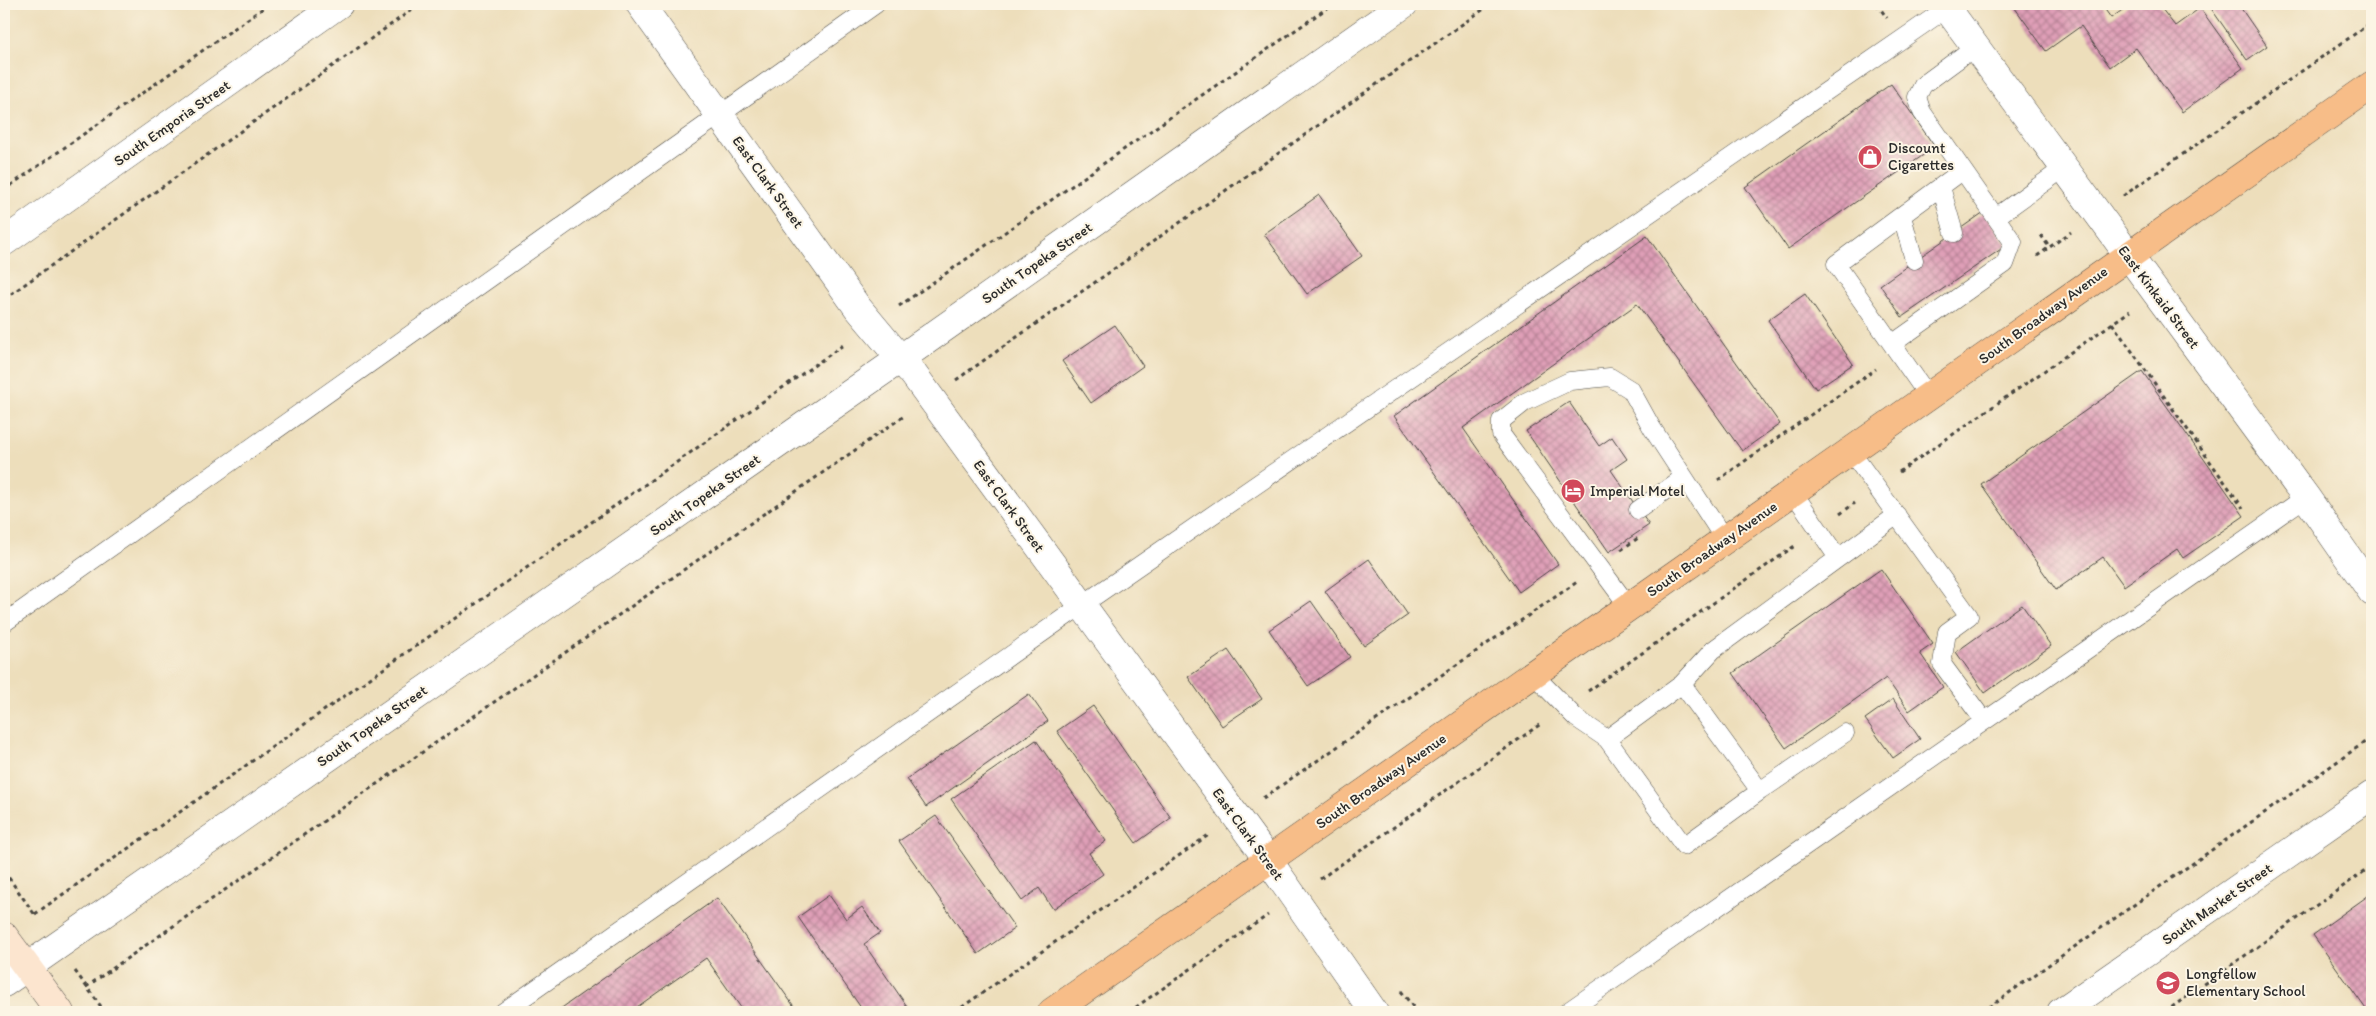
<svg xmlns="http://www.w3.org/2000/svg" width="2376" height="1016" viewBox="0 0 2376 1016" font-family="Itim,sans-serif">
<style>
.building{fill:url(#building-cross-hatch)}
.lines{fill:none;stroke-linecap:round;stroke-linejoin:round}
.lane-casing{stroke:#484641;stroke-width:19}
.street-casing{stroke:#484641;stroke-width:29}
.secondary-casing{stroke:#484641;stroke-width:29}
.primary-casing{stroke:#484641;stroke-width:29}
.path{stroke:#484641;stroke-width:3;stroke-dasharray:4 4;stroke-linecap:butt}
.lane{stroke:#fff;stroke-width:18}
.street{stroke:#fff;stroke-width:28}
.secondary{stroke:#fce5cf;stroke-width:28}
.primary{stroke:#f7bd88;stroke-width:28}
.labels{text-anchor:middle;stroke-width:4;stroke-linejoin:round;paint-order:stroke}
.street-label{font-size:15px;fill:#2b2b2b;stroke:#fcf5e5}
.poi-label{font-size:15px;fill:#2b2b2b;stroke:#fcf5e5;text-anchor:start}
</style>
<defs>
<pattern id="building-cross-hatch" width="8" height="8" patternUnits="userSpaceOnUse" patternTransform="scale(1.25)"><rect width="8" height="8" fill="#df9fb7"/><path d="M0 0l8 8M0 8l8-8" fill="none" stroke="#b58295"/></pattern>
</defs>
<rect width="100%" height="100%" fill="#fcf5e5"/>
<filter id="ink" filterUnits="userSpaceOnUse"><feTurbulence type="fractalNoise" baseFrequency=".02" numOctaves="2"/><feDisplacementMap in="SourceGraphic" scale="10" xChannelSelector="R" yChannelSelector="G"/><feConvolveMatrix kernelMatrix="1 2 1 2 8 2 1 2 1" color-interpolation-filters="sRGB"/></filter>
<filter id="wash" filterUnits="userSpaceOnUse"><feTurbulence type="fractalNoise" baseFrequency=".0096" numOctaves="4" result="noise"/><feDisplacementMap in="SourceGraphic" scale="20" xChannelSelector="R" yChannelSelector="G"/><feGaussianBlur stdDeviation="1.12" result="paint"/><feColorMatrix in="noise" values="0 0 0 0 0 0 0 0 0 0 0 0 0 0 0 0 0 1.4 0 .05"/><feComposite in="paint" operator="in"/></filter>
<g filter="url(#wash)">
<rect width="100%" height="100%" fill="#eddebb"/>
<g id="blocks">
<path class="building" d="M2012 4H2101L2111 18 2131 4H2158L2175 26 2200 8 2243 68 2182 112 2136 48 2110 67 2081 26 2046 51Z
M2208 4H2238L2267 46 2247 60Z
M1891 84 1935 147 1788 249 1745 187Z
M1319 195 1362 256 1307 294 1264 234Z
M1984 212 2007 245 1902 317 1880 285Z
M1647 236 1780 424 1742 451 1637 304 1463 428 1558 564 1519 592 1394 416Z
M1805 294 1853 364 1816 389 1768 320Z
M1115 325 1143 366 1091 403 1062 361Z
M2142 371 2244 516 2183 558 2177 549 2124 586 2103 557 2056 590 1981 484Z
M1569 402 1599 446 1612 437 1627 459 1611 470 1649 525 1609 552 1526 431Z
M1369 559 1408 615 1364 646 1325 591Z
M1881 569 1933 644 1920 653 1943 687 1909 711 1886 678 1786 748 1733 673Z
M1311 601 1350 657 1308 686 1269 630Z
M2022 605 2051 646 1985 693 1956 652Z
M1228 650 1262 699 1222 726 1188 677Z
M1029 694 1048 721 926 807 907 779Z
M1893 699 1920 739 1893 758 1865 719Z
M1093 706 1171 818 1136 843 1057 731Z
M1036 740 1106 841 1089 853 1103 874 1053 909 1039 888 1022 901 951 799Z
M936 816 1015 928 978 954 899 841Z
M2372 893V1012H2368L2313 935Z
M829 895 846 919 862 907 880 933 864 944 911 1012H864L798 917Z
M717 898 798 1012H744L706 958 630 1012H556Z"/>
</g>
</g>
<g filter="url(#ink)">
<use href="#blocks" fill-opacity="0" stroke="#484641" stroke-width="1"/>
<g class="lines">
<defs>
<path id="lane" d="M1941 187 1954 233
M1902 216 1914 260
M1996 217 2064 168
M1892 344 2005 264 2013 242 1922 112 1917 97 1923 85 1976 46
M1929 397 1836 264 1962 171
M1851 452 1969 616 1947 632 1942 664 1984 721
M1793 492 1838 558
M1638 510 1684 477
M1629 607 1501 434V421L1525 402 1570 381 1610 377 1631 390 1652 428 1725 540
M4 623 876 4
M1533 674 1576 718 1607 739
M1682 684 1607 739 1684 846 1760 791 1682 684 1713 650 1897 515
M1760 791 1845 733
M503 1012 1082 605 1953 4
M1567 1012 2306 497"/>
<path id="street" d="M640 4 858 308 914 375 1268 860 1374 1012
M1944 4 2306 497 2372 592
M4 242 339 4
M4 983 900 359 1404 4
M2061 1012 2372 795"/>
<path id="secondary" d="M4 936 60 1012"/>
<path id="primary" d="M1052 1012 2372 85"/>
</defs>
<use href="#lane" class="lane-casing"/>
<use href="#street" class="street-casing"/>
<use href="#secondary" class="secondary-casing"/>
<use href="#primary" class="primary-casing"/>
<path class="path" d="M1877 4 1887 18
M4 190 269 4
M2123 196 2372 22
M2041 235 2049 247
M2037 256 2071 232
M4 299 420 4
M899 306 1333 4
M2112 323 2243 508
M956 380 1491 4
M1899 472 2130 311
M1718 480 1876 369
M1840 514 1855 503
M1621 550 1638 538
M1588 691 1796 545
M1263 798 1577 582
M4 871 35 915
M1320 879 1542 723
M35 914 846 343
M75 971 105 1012
M86 987 904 416
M1401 991 1417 1012
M955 1012 1210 834
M1129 1012 1268 915
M1982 1012 2372 737
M2165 1012 2372 866"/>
<use href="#lane" class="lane"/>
<use href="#street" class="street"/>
<use href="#secondary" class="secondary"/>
<use href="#primary" class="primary"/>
</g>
</g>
<defs>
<symbol id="shop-disc" viewBox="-11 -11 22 22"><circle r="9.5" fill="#d1495b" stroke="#fcf5e5"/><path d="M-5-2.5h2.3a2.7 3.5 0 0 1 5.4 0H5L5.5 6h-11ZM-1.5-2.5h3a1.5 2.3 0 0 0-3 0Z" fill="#fff"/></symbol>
<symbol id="hotel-disc" viewBox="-11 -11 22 22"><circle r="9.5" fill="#d1495b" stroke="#fcf5e5"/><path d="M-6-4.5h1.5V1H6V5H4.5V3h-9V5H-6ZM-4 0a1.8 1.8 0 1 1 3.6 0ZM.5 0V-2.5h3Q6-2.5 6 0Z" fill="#fff"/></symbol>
<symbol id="school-disc" viewBox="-11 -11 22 22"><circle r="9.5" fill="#d1495b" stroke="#fcf5e5"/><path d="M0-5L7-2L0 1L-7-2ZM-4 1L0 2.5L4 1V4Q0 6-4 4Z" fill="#fff"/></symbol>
</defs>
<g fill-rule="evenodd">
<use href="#shop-disc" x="1856" y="143" width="28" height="28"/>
<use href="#hotel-disc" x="1559" y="477" width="28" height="28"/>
<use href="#school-disc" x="2154" y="969" width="28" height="28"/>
</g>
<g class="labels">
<g class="street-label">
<text transform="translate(172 123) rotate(-35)" y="5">South Emporia Street</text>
<text transform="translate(768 182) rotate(54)" y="5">East Clark Street</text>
<text transform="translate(1037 263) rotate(-35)" y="5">South Topeka Street</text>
<text transform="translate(2159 297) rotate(53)" y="5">East Kinkaid Street</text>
<text transform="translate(2043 315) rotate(-36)" y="5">South Broadway Avenue</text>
<text transform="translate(705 495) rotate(-35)" y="5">South Topeka Street</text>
<text transform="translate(1009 506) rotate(54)" y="5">East Clark Street</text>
<text transform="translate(1712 549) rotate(-35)" y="5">South Broadway Avenue</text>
<text transform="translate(372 726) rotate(-35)" y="5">South Topeka Street</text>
<text transform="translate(1381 781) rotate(-35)" y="5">South Broadway Avenue</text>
<text transform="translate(1248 834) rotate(54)" y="5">East Clark Street</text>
<text transform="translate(2217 904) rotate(-35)" y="5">South Market Street</text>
</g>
<g class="poi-label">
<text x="1888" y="153">Discount<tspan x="1888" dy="17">Cigarettes</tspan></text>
<text x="1590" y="496">Imperial Motel</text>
<text x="2186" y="979">Longfellow<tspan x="2186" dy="17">Elementary School</tspan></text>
</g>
</g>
<rect width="2376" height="1016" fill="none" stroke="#fcf5e5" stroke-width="20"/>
</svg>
